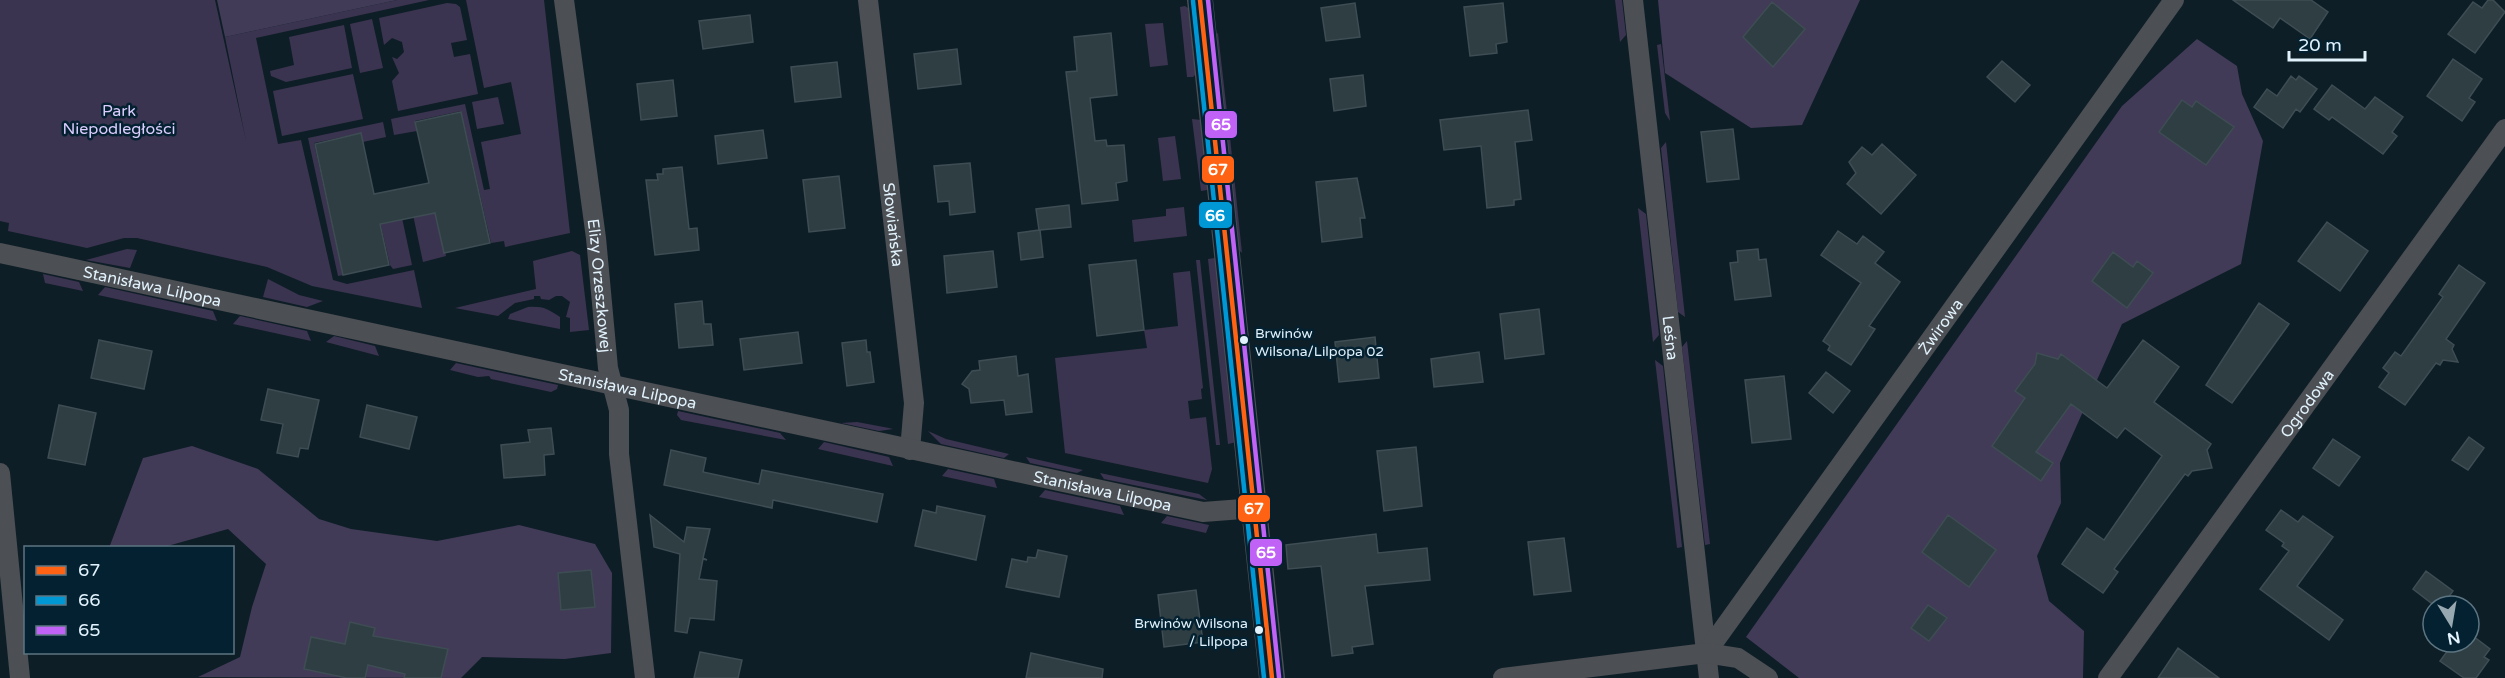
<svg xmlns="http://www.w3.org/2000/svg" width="2505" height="678" viewBox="0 0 2505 678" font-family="'Varela Round',sans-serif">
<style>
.green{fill:#3b3450}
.forest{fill:#413b58}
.building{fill:#2f3e43;stroke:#3e4d53;stroke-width:1.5}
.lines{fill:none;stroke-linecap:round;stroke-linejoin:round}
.minor{stroke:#4c4f54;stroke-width:20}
.tertiary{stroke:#4c4f54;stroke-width:26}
.bus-1-casing{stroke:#042131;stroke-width:9}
.bus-2-casing{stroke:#042131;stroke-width:9}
.bus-3-casing{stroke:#042131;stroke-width:9}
.bus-1{stroke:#ff6213;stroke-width:4.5}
.bus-2{stroke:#0098d4;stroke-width:4.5}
.bus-3{stroke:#c062f5;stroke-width:4.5}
.bus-dot{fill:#e1f2fc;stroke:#042131;stroke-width:2}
.labels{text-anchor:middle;stroke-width:5;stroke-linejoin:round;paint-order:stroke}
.bus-label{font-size:14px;fill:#e1f2fc;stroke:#042131;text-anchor:start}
.park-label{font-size:16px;fill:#dbcdfe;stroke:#042131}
.street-label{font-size:16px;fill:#e1f2fc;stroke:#042131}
.line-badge{stroke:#042131;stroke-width:2}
.badge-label{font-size:16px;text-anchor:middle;font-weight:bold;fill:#fff}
</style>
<rect width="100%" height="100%" fill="#0e1e26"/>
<path class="green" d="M0 0H215L246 141 225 37 397 0H429L256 38 278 144 301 140 333 280 347 284 414 270 422 308 312 286 267 267 137 238H124L87 248 8 231 9 223 0 221Z
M466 0H544L570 233 505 247 504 241 491 243 461 111 415 121 417 131 394 135 391 119 465 104 484 190 490 189 481 142 521 134 511 82 484 88Z
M1615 0H1622L1626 35 1620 42Z
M447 3 456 4 460 7 467 40 451 43 454 57 470 54 478 94 398 111 392 81 399 73 392 57 397 59 404 52 402 42 392 38 384 45 379 18Z
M1185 6 1188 8 1196 74 1193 77H1187L1180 7Z
M372 19 383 68 360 73 350 24Z
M1163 23 1168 65 1150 67 1145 24Z
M344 25 352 68 286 82 271 76 270 71 294 65 289 37Z
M1218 33 1228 121 1225 120 1215 35Z
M1661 44 1670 121 1665 113 1657 45Z
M353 74 363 119 282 136 273 91Z
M498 97 504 124 477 129 472 102Z
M1192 119 1201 120 1209 187 1207 190 1201 191Z
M383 122 386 137 363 142 361 133 314 143 343 275 338 276 308 138Z
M1175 136 1181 179 1163 181 1158 138Z
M1230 137 1242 253 1239 250 1227 139Z
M1666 142 1685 317 1678 312 1661 148Z
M433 205 446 256 423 262 412 210Z
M1184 207 1187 236 1134 242 1132 220 1166 216V209Z
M1638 208 1646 214 1659 335 1653 342Z
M401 213 412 265 393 269 390 265 379 217Z
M127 249 137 250 130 268 86 260Z
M572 251 580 255 589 330 570 332V318L566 317 570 302 562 296H556L549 300 541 299 540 296H534V299L515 303 498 316 455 308 536 289 533 261Z
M1215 258 1237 442 1228 444 1208 259Z
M1196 260H1200L1220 445H1216Z
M1190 271 1203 388 1201 389 1202 399 1188 401 1190 419 1206 417 1212 469 1208 483 1065 453 1055 358 1147 348 1144 330 1178 326 1173 273Z
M43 274 79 282 83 291 45 283Z
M268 279 299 295 323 301 307 307 263 297Z
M105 287 213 311 217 321 98 295Z
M528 307C543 306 548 309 560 317V329L508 319 510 314Z
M240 316 307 331 311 341 233 324Z
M334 336 375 346 379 356 326 342Z
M1687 341 1710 544 1705 545 1682 347Z
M1655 360 1663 366 1682 547 1677 548Z
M456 363 558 385 557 389 551 392 491 379 489 376 478 377 450 370Z
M678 411 780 433 786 440 681 420 677 415Z
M857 422 889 428 893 429 879 431 841 423Z
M928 431 946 439 1009 454 1004 458 941 444Z
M824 442 889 457 893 466 818 449Z
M1026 457 1083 470 1077 473 1030 463Z
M948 469 994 479 997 488 942 476Z
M1100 473 1199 494 1207 500 1104 479Z
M1045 490 1120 506 1124 515 1039 497Z
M1167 516 1209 525 1206 533 1161 523Z"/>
<path class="forest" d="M217 0H397L225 37Z
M1658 0H1860L1802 125 1751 128 1665 73Z
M2197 39 2237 66 2242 94 2263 141 2241 264 2122 324 2060 463 2061 503 2037 556 2049 601 2084 631 2083 678H1799L1746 637 2122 106Z
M192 446 258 469 319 519 351 529 437 541 519 525 595 544 612 573 611 653 565 659 482 657 461 678 198 677 240 657 252 607 266 564 228 529 164 547 109 548 143 458Z"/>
<path class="building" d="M2233 0H2311L2328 12 2310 39 2280 18 2273 28Z
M2488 0H2493L2505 12 2475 53 2448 34 2473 2 2482 8Z
M1772 2 1805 29 1773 67 1743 37Z
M1355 3 1360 37 1326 41 1321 8Z
M1503 3 1507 42 1496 44 1497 53 1470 56 1464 7Z
M750 15 753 42 703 49 699 21Z
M1111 33 1117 95 1090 98 1095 141 1106 140 1107 146 1124 145 1127 181 1116 183 1118 200 1082 204 1066 72 1077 71 1074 37Z
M957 49 961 84 918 89 914 54Z
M2453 59 2482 79 2469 98 2475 102 2462 121 2427 96Z
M2002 61 2030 85 2015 102 1987 77Z
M837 62 841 97 795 102 791 67Z
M1363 75 1366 106 1334 111 1330 79Z
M2291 76 2296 80 2299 76 2317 89 2300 112 2296 109 2283 128 2254 107 2267 89 2277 96Z
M673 80 677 116 641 120 637 84Z
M2332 85 2365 109 2375 97 2403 117 2392 132 2397 136 2383 154 2332 117 2329 120 2314 109Z
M2182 100 2192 107 2196 101 2234 127 2206 165 2159 132Z
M1528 110 1532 140 1515 142 1521 199 1514 200V205L1487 208 1481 146 1444 150 1440 120Z
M461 112 490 243 444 253 435 213 380 224 389 265 343 275 315 144 361 133 374 194 429 183 415 122Z
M1733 129 1739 179 1707 182 1701 132Z
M763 130 767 158 718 164 715 136Z
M1882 144 1916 175 1881 214 1847 184 1856 173 1849 162 1862 147 1872 155Z
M970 163 975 212 950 215 949 201 938 202 934 166Z
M682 167 689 229 697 228 699 250 655 255 646 180H658L657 174H663V169Z
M839 176 845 228 809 232 803 180Z
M1357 178 1365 218H1360L1362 237 1322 242 1316 182Z
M1069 205 1071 227 1040 230 1043 257 1021 260 1018 233 1039 230 1036 209Z
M2327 222 2368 251 2340 291 2298 261Z
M1838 231 1857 244 1863 236 1884 252 1875 263 1900 282 1869 326 1875 329 1851 365 1828 350 1830 346 1823 341 1861 283 1821 255Z
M1758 249 1759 260 1766 259 1771 296 1735 300 1730 263 1738 262 1737 251Z
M993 251 997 287 947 293 944 256Z
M2113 252 2133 267 2137 261 2153 273 2127 308 2092 281Z
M1136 260 1144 330 1097 336 1089 265Z
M2459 265 2485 283 2446 339 2454 345 2452 349 2458 362 2443 360 2440 365 2436 363 2405 405 2379 387 2389 373 2383 368 2395 352 2401 356 2443 297 2439 294Z
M702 301 704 324H711L713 345 679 348 675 304Z
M2259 303 2289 324 2232 403 2206 385Z
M1539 309 1544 354 1505 359 1500 314Z
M798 332 802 363 744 370 740 339Z
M1375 337 1379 378 1339 382 1335 342Z
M99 340 152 351 144 389 91 378Z
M866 340 867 352H870L874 382 847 386 842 343Z
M2143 340 2179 367 2154 402 2211 444 2207 450 2212 468 2192 471 2188 476 2185 474 2114 569 2118 572 2103 593 2062 564 2087 528 2104 540 2162 456 2125 428 2117 438 2071 404 2036 452 2053 463 2041 481 1992 446 2025 398 2015 391 2035 364 2037 353 2058 359 2061 354 2107 388Z
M1479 352 1483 382 1434 387 1431 359Z
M1016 356 1018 376 1028 374 1032 412 1006 415 1004 400 971 403 969 389 962 384 972 371 980 370 979 361Z
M1826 372 1850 391 1833 413 1809 393Z
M1784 376 1791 439 1752 443 1745 380Z
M268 389 319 400 308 449 300 448 298 457 277 453 283 424 261 420Z
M59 405 96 413 85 465 48 458Z
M367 405 417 417 409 449 360 437Z
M551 428 554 454 544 455 545 475 504 478 501 445 530 442 528 430Z
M2469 437 2484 448 2468 470 2452 460Z
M2333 439 2360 457 2339 486 2313 468Z
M1416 447 1422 506 1384 511 1377 451Z
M671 450 706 458 703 472 759 484 762 470 883 494 877 522 773 500 772 508 664 485Z
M937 506 985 516 976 560 915 546 923 510 936 513Z
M2281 510 2298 522 2303 516 2333 537 2297 586 2343 620 2329 640 2260 589 2289 551 2282 546 2284 543 2266 530Z
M650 515 684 542 687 527 710 529 703 558 707 560 703 559 699 579 717 581 714 620 690 618 687 633 675 631 680 554 654 547Z
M1948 515 1996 550 1969 587 1922 552Z
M1376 534 1378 553 1427 548 1430 580 1365 586 1373 644 1352 647 1353 653 1332 656 1321 566 1288 569 1286 545Z
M1564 538 1571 591 1534 595 1528 542Z
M1038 550 1067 556 1059 597 1006 587 1012 559 1027 562 1028 557 1036 558Z
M591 570 595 607 561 610 558 573Z
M2426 571 2453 591 2442 606H2435L2413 589Z
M1196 590 1203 642 1164 647 1158 595Z
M1928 605 1947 618 1929 641 1911 628Z
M350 622 375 628 373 636 448 649 441 678H404L405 674 368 665 365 678H347L304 669 311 637 345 644Z
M2469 633 2490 649 2484 657 2489 660 2476 678H2464L2440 661 2454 642H2469Z
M2178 648 2219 678H2158Z
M700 652 742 660 738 678H694Z
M1031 653 1103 669 1102 678H1026Z"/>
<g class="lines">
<g class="minor">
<path id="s1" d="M564 0 596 238 608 368 619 410V454L645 678"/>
<path id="s2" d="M868 0 914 403 910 450"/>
<path id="s3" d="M1633 0 1709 678"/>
<path id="s4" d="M0 253 1203 512 1256 508"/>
<path d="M0 473 20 678"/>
<path id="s5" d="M1706 653 2174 0"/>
<path d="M1503 678 1706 653 1738 658 1768 678"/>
<path id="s6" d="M2108 678 2505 129"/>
</g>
<path class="tertiary" d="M1200 0 1272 678"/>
<defs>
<path id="bus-1" d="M1200 0 1272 678"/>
<path id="bus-2" d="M1193 1 1264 678"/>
<path id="bus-3" d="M1208 0 1279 677"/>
</defs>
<use href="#bus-1" class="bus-1-casing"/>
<use href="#bus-2" class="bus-2-casing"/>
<use href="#bus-3" class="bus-3-casing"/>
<use href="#bus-1" class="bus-1"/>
<use href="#bus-2" class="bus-2"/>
<use href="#bus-3" class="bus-3"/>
</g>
<g class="bus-dot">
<circle cx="1244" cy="340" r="5"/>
<circle cx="1259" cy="630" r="5"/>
</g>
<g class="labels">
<g class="bus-label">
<text x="1255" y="338">Brwinów<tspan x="1255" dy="18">Wilsona/Lilpopa 02</tspan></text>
<text x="1248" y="628" text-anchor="end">Brwinów Wilsona<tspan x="1248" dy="18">/ Lilpopa</tspan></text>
</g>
<g class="park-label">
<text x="119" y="116">Park<tspan x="119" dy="18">Niepodległości</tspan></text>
</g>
<g class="street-label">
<text dy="6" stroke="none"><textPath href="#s2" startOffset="226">Słowiańska</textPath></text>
<text dy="6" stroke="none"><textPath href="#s1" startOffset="288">Elizy Orzeszkowej</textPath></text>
<text dy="6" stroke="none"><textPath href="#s4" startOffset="156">Stanisława Lilpopa</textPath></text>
<text dy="6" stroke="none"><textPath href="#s5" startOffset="402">Żwirowa</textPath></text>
<text dy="6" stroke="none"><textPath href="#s3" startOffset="340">Leśna</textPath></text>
<text dy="6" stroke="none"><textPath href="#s4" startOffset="642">Stanisława Lilpopa</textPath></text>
<text dy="6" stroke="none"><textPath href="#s6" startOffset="339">Ogrodowa</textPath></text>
<text dy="6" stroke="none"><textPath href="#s4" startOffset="1128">Stanisława Lilpopa</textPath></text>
</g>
</g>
<g class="line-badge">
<rect x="1204" y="110" width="34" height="29" rx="6" fill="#c062f5"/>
<rect x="1201" y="155" width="34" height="29" rx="6" fill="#ff6213"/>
<rect x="1198" y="201" width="35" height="28" rx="6" fill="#0098d4"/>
<rect x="1237" y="494" width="34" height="29" rx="6" fill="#ff6213"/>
<rect x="1249" y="538" width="34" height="29" rx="6" fill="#c062f5"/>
</g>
<g class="badge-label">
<text x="1221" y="130">65</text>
<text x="1218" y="175">67</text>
<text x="1215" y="221">66</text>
<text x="1254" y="514">67</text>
<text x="1266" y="558">65</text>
</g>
<rect x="24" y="546" width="210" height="108" fill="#042131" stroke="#5c7582" stroke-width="1.5"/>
<rect x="36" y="566" width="30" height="9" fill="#ff6213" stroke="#5c7582" stroke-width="1.5"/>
<text x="78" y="576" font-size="18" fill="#e1f2fc">67</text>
<rect x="36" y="596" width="30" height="9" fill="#0098d4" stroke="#5c7582" stroke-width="1.5"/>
<text x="78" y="606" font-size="18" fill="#e1f2fc">66</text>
<rect x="36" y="626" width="30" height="9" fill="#c062f5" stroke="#5c7582" stroke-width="1.5"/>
<text x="78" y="636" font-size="18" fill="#e1f2fc">65</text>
<g transform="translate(2451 624) rotate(169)"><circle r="28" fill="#042131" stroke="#5c7582" stroke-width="1.5"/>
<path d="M0-4.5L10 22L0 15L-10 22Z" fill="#97a8b1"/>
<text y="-9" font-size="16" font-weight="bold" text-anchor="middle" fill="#e1f2fc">N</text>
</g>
<path d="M2289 51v9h76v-9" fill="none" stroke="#e1f2fc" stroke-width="3"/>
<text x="2298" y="51" font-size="18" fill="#e1f2fc" stroke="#042131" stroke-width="4.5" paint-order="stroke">20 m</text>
</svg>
